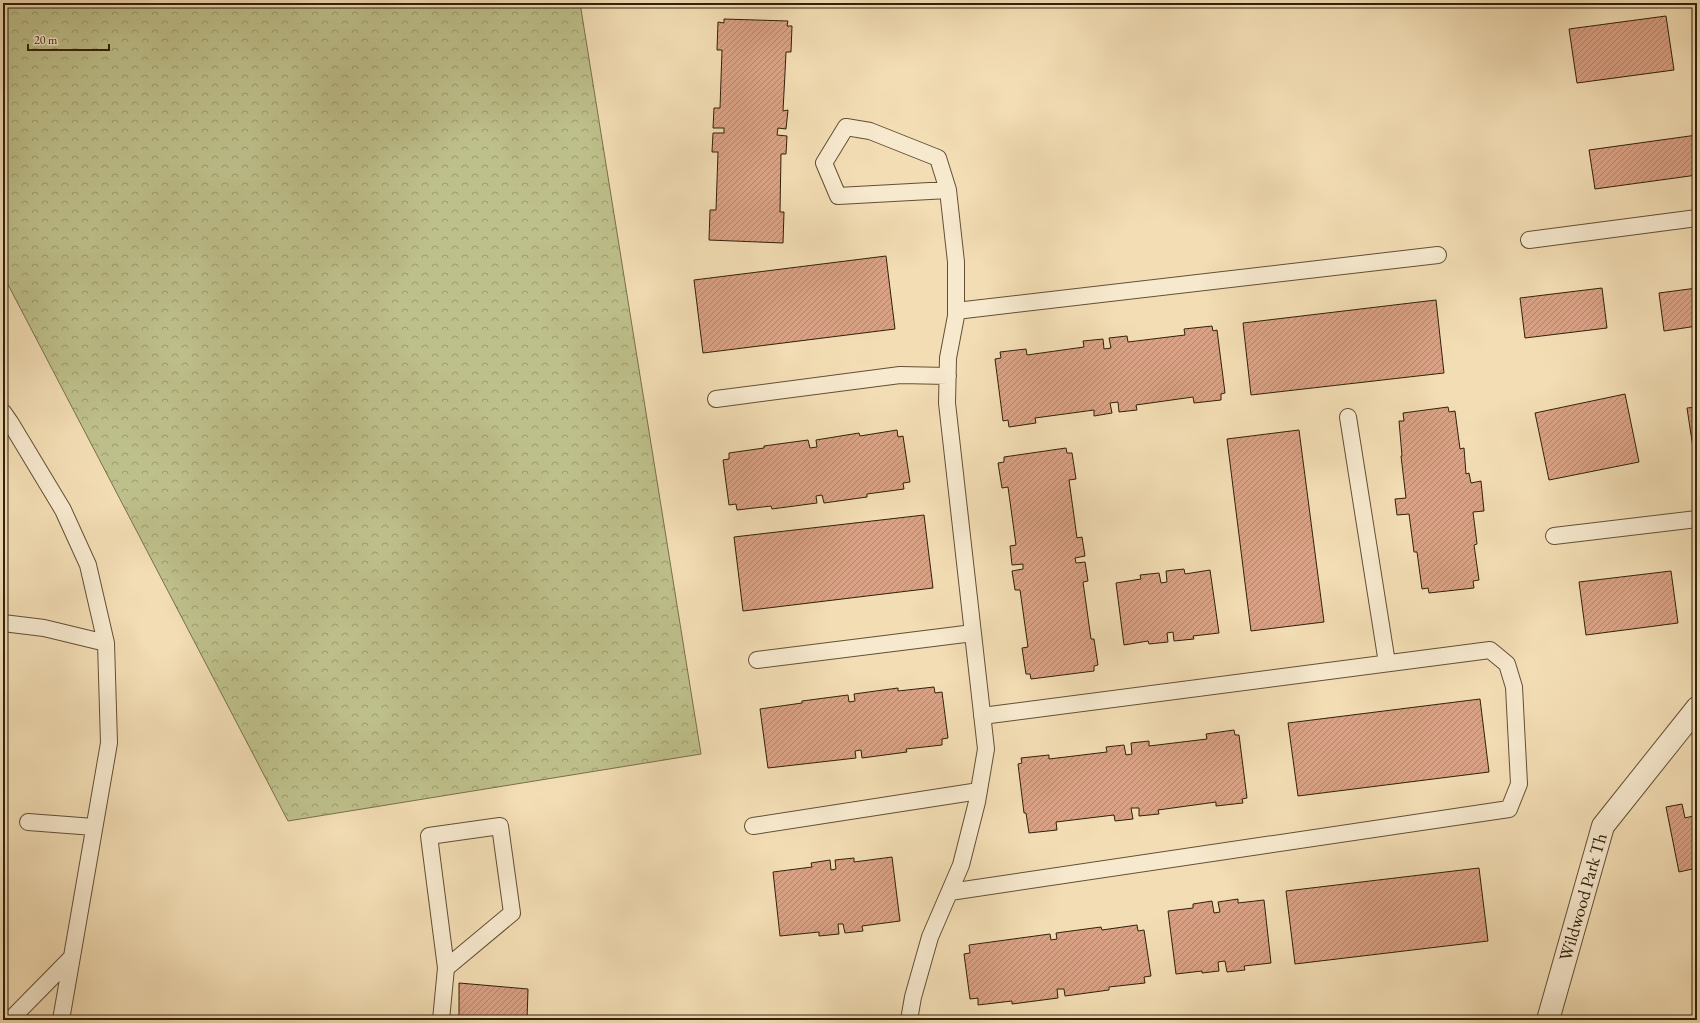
<svg xmlns="http://www.w3.org/2000/svg" width="1700" height="1023" viewBox="0 0 1700 1023" font-family="'EB Garamond',serif">
<style>
.forest{fill:url(#forest-crowns);stroke:#78704a}
.building{fill:url(#building-hatch);stroke:#312109}
.lines{fill:none;stroke-linecap:round;stroke-linejoin:round}
.lane-casing{stroke:#625034;stroke-width:18}
.street-casing{stroke:#625034;stroke-width:24}
.lane{stroke:#f7e9ce;stroke-width:16}
.street{stroke:#f7e9ce;stroke-width:22}
.labels{text-anchor:middle;stroke-width:3;stroke-linejoin:round;paint-order:stroke}
.street-label{font-size:18px;fill:#312109;stroke:#f7e9ce}
</style>
<defs>
<pattern id="forest-crowns" width="20" height="18" patternUnits="userSpaceOnUse"><rect width="20" height="18" fill="#bec08b"/><path d="M2 6a3 3 0 1 1 6 0M12 15a3 3 0 1 1 6 0" fill="none" stroke="#9b9c70"/></pattern>
<pattern id="building-hatch" width="6" height="6" patternUnits="userSpaceOnUse"><rect width="6" height="6" fill="#d9a286"/><path d="M-1 1l2-2M0 6l6-6M5 7l2-2" fill="none" stroke="#b1846c"/></pattern>
</defs>
<rect width="100%" height="100%" fill="#f3ddb4"/>
<filter id="stains"><feTurbulence type="fractalNoise" baseFrequency=".005" numOctaves="4"/><feColorMatrix values="0 0 0 0 .2 0 0 0 0 .09 0 0 0 0 .02 0 0 0 .5 -.17"/></filter>
<radialGradient id="worn" r=".72"><stop offset=".6" stop-color="#630" stop-opacity="0"/><stop offset="1" stop-color="#630" stop-opacity=".3"/></radialGradient>
<path class="forest" d="M3 3H580L701 754 288 821 3 275Z"/>
<path class="building" d="M1666 16 1674 70 1577 83 1569 29Z
M724 19 788 21 787 26H792L791 52H786L785 73 783 111 788 110 786 129 778 128 777 135 787 136 786 154H781L780 212H784L783 243 709 240 710 210H716L718 152H712L713 133H724V128H713L714 108H720L722 50H717L718 22 724 23Z
M1697 135V175L1595 189 1589 150Z
M886 256 895 329 703 353 694 280Z
M1602 288 1607 328 1525 338 1520 298Z
M1697 288V326L1664 331 1659 293Z
M1436 300 1444 373 1251 395 1243 323Z
M1212 326 1213 331 1217 330 1225 393 1221 394V400L1194 403 1193 397 1136 405 1137 410 1119 412 1118 402 1110 403 1112 413 1094 416V410L1035 418 1036 423 1009 427 1008 420 1003 421 995 359 1001 358 1000 352 1026 349 1027 355 1084 347 1083 341 1103 339 1104 349 1111 348 1109 338 1127 336 1128 342 1185 335 1184 329Z
M1625 394 1639 462 1549 480 1535 413Z
M1448 407 1449 412 1455 411 1460 449 1464 448 1466 474 1469 473 1471 483 1481 481 1484 511 1473 512 1477 544 1474 545 1479 580 1473 581 1474 588 1429 593 1428 588 1422 589 1417 552H1414L1409 514 1397 515 1395 499 1406 498 1401 456H1402L1399 421H1404L1403 413Z
M1697 407V460L1695 461 1687 408Z
M897 430 898 437 903 436 910 482 903 483 904 489 867 494V497L824 503 822 495 816 496 817 503 772 509 771 506 737 510 736 504 729 505 723 460 729 459V453L764 448V446L808 440 810 448 817 447 816 440 859 433 860 436Z
M1299 430 1324 622 1251 631 1227 439Z
M1066 448 1067 453H1072L1076 479 1069 480 1077 538 1082 537 1085 556 1075 558 1076 563 1085 562 1088 581 1083 582 1091 639H1094L1098 665 1094 666V671L1031 679 1030 674H1026L1022 648 1028 647 1020 590H1015L1012 571 1023 569V564L1012 565 1010 546 1016 545 1008 487 1002 488 998 463 1004 462V457Z
M924 515 933 588 743 611 734 537Z
M1184 569 1185 574 1210 570 1219 633 1193 636 1194 639 1174 641 1173 632 1167 633 1168 642 1149 644 1148 641 1124 645 1116 583 1141 579 1140 575 1159 573 1161 583 1167 582 1166 571Z
M1671 571 1678 623 1586 635 1579 582Z
M934 687 935 693 942 692 948 738 942 739V745L906 749 907 752 862 758 861 750 855 751 856 758 768 768 760 709 802 703V701L848 695 849 702 855 701 854 694 898 688V691Z
M1480 699 1489 772 1298 796 1288 723Z
M1234 730 1235 735H1239L1247 798 1242 799 1243 803 1216 806V802L1158 810 1159 814 1139 816V808H1131L1133 819 1115 821 1114 815 1056 822 1057 830 1029 833 1026 813H1024L1018 764 1022 763 1021 758 1049 755V759L1107 752 1106 747 1124 745 1126 755 1132 754 1131 743 1149 741V746L1207 739 1206 734Z
M1682 804 1685 818 1697 815V868L1679 872 1666 807Z
M892 857 900 921 862 926 863 931 845 933 843 924H838L839 934 819 936V932L780 936 773 872 812 867 811 863 830 860 831 870 836 869 835 860 854 858V862Z
M1479 868 1488 941 1295 964 1286 891Z
M1238 899V903L1264 900 1271 963 1244 966 1245 970 1227 972 1225 961 1218 962 1219 971 1202 973V971L1176 974 1168 911 1193 908V904L1212 901 1214 913 1220 912 1218 902Z
M1137 925 1138 931 1144 930 1151 976 1144 977 1145 983 1109 987V990L1065 996 1064 989H1057L1058 998 1012 1004V1001L978 1005V998L970 999 964 954 970 953 969 945 1050 934 1051 940 1057 939 1056 933 1101 927 1102 930Z
M459 983 528 989 527 1020 459 1019Z"/>
<g class="lines">
<defs>
<path id="lane" d="M1529 240 1697 218
M956 311 1438 255
M716 399 900 375 948 376
M3 412 10 422 63 510 88 565 106 643 109 743 61 1020
M1348 417 1387 663
M1554 536 1697 519
M3 623 44 628 106 643
M757 660 973 633
M28 822 94 827
M753 826 979 791
M950 892 1509 809 1519 784 1514 687 1507 664 1490 650 982 716
M10 1020 71 958
M441 1020 446 968 429 836 500 826 512 913 446 968
M909 1020 913 997 930 937 961 865 977 802 986 749 947 403 948 358 956 316V262L948 190 938 158 870 131 846 127 824 163 838 196 948 190"/>
<path id="street" d="M1548 1020 1603 826 1697 708"/>
</defs>
<use href="#lane" class="lane-casing"/>
<use href="#street" class="street-casing"/>
<use href="#lane" class="lane"/>
<use href="#street" class="street"/>
</g>
<g class="labels">
<g class="street-label">
<text transform="translate(1583 897) rotate(-74)" y="6">Wildwood Park Th</text>
</g>
</g>
<rect width="1700" height="1023" fill="none" stroke="#f3ddb4" stroke-width="16"/>
<rect x="4" y="4" width="1692" height="1015" fill="none" stroke="#312109" stroke-width="2"/>
<rect x="8" y="8" width="1684" height="1007" fill="none" stroke="#312109"/>
<path d="M28 44v6h81v-6" fill="none" stroke="#312109" stroke-width="2"/>
<text x="34" y="44" font-size="12" fill="#312109" stroke="#f7e9ce" stroke-width="3" paint-order="stroke">20 m</text>
<rect width="100%" height="100%" filter="url(#stains)"/>
<rect width="100%" height="100%" fill="url(#worn)"/>
</svg>
